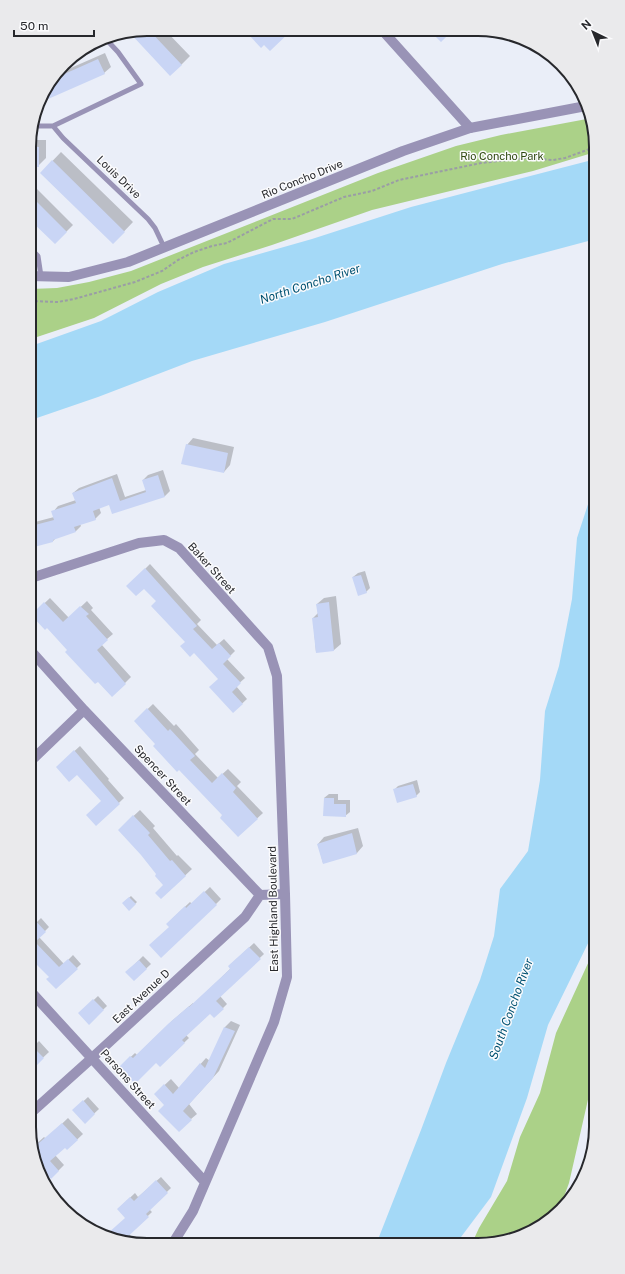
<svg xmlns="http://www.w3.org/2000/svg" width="625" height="1274" viewBox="0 0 625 1274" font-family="'Public Sans',sans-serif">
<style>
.green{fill:#abd188}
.water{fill:#a4d9f7}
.shadow{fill:#0003}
.building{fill:#c9d5f5}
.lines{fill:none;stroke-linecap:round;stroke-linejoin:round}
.path{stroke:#9a9da5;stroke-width:2;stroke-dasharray:3 2;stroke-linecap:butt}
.service{stroke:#9993b6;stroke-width:5}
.minor{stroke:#9993b6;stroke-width:10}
.tertiary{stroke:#9993b6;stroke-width:10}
.labels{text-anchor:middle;stroke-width:3;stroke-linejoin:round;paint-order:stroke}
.park-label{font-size:11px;fill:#2f4810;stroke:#fbfbfd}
.street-label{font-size:11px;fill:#27282c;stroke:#fbfbfd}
.water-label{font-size:12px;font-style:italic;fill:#005272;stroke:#fbfbfd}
.rim{fill:none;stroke:#27282c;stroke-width:2}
</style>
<rect width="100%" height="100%" fill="#eaeef8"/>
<path class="green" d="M592 118V153L533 171 372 210 272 245 203 267 161 284 94 318 31 339 30 289 57 288 89 282 131 271 378 173 456 146 501 135Z
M595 948V1074L592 1082 569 1183 558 1213 544 1225 509 1241H473L479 1228 507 1181 520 1137 540 1093 556 1033Z"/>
<path class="water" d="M592 160V240L502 264 325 322 192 361 98 397 31 420V346L101 321 158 292 224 264 312 239 411 207Z
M593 489 595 929 548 1025 527 1098 491 1197 458 1241 377 1242 421 1130 446 1063 480 980 494 936 500 889 528 851 540 780 545 711 559 666 572 599 577 538Z"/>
<path class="shadow" d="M147 29H164L190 56 181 65 130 32Z
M251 30H290L270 49Z
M105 53 111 67 104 73 39 102 41 94 57 74Z
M30 140H46V158L38 166H30Z
M61 152 133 222 113 243 41 173Z
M37 189 73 225 55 243 30 196Z
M193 438 234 447 230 465 224 472 187 445Z
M163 470 170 491 165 496 109 504 99 507 101 513 95 519 80 524 81 526 76 531 56 538 53 541 31 534V526L35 522 54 517 53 512 58 506 76 500 73 493 79 488 117 474 125 497 146 490 143 480 148 475Z
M150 564 201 620 197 624 217 645 224 639 235 651 227 659 245 678 236 686 247 699 233 712 219 679 186 642 157 601 144 587 128 586Z
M365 571 370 588 366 592 353 577 358 573Z
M336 596 341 644 334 650 316 652 313 618 318 613 317 604 324 598Z
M50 598 69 618 87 601 93 608 91 610 113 634 101 644 131 677 112 696 47 627 32 615Z
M153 704 174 726 176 724 199 750 195 754 218 778 228 769 241 782 237 786 263 813 238 836 224 815 135 721Z
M80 746 109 779 108 780 124 798 96 825 102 801 77 774 57 767Z
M417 780 420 792 416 796 394 790 398 786Z
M329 794H338V800H350V812L345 816 324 798Z
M140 810 155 826 153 828 177 856 178 855 192 869 161 898 165 885 125 824Z
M358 828 363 846 357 853 323 863 318 844 324 837Z
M210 887 221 899 216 904 170 927 172 919 190 902 192 904Z
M131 896 137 902 129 910 123 903Z
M32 917 37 922 41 918 49 927 39 937 64 964 73 955 81 964 56 988 50 977 32 959Z
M254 943 264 954 220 996 227 1004 214 1017 210 1013 186 1035 189 1038 160 1066 157 1062 120 1067 135 1053 137 1055 173 1020 193 1003 194 1004 231 968 229 966Z
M143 956 151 964 134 980 127 972Z
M98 996 107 1006 89 1023 80 1013Z
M231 1021 240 1025 219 1071 189 1104 197 1114 191 1119 165 1105 155 1094 171 1079 179 1088 206 1058 210 1061 225 1027Z
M39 1041 49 1052 33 1067V1047Z
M88 1097 99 1109 85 1122 74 1110Z
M68 1118 83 1134 67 1149 65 1146 55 1155 64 1165 51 1178 33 1147 44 1137 46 1139Z
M161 1177 171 1188 149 1209 152 1212 129 1234 132 1237 127 1243H124L108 1235 126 1218 118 1209 135 1193 138 1197Z"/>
<path class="building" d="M148 29 182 65 170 76 129 32Z
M254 30H292L270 51 264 45 261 48 249 35Z
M430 31H452L441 42Z
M98 59 105 74 39 103 41 94 53 79Z
M30 147H39V167H30Z
M52 160 125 232 113 244 40 173Z
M30 195 67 232 55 244 30 220Z
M186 444 228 453 224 473 181 464Z
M158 475 165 497 112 514 109 505 93 511 96 520 74 527 76 532 53 540V542L34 547 31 538V526L54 520 51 511 76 503 72 493 112 478 120 501 146 492 142 480Z
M145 568 197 626 193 629 212 649 219 643 231 656 223 664 241 683 232 692 243 704 233 713 209 687 218 679 194 653 190 657 180 646 185 642 151 606 156 601 144 589 136 596 126 586Z
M361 575 367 593 358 596 352 577Z
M44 602 63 622 80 606 89 614 86 616 108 640 97 650 126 684 112 697 98 682 95 684 65 652 67 650 47 628 45 630 31 615Z
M329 602 334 651 316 653 312 618 318 617 316 604Z
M147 708 168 731 170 729 195 756 190 760 212 783 222 773 236 788 233 792 258 819 238 837 220 818 222 815 179 770 177 772 153 746 155 744 134 721Z
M74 750 120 804 96 826 86 815 101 801 77 775 69 782 56 767Z
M413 784 417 797 397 803 393 789Z
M324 798H334V804H346V817L323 816Z
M133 815 150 833 148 835 170 861 172 860 186 876 161 899 155 893 163 885 155 876 156 874 141 855 118 830Z
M352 833 357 854 323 864 317 844Z
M204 891 217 905 161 958 149 945 169 927 166 924 185 906 186 908Z
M129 897 136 904 129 911 122 903Z
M32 917 46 932 35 942 59 967 68 959 78 969 56 989 46 979 49 977 32 960Z
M249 947 261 959 216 1001 224 1009 214 1018 210 1014 182 1040 185 1043 160 1067 156 1063 135 1084 119 1067 130 1056 133 1058 168 1024 189 1006V1007L230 969 228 966Z
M139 960 147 969 134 981 125 972Z
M93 999 104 1010 89 1025 78 1013Z
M224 1027 235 1031 213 1078 183 1111 192 1120 179 1132 158 1111 164 1105 154 1094 164 1084 173 1094 200 1063 205 1068Z
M33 1047 44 1058 33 1069Z
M83 1100 95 1114 85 1124 72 1110Z
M62 1123 78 1140 67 1150 65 1148 50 1161 59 1171 51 1179 33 1158V1146L38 1142 39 1143Z
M156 1180 168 1193 146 1214 149 1217 122 1242 107 1234 125 1218 117 1209 130 1197 134 1201Z"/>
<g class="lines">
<path class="path" d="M30 301 58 302 74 299 135 282 162 271 178 260 194 252 212 246 227 243 273 219H292L344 197 372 191 399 180 481 163 527 158 553 160 565 158 587 150 592 147"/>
<path class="service" d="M32 126H53L141 84 118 52 104 37
M53 126 63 138 148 219 155 228 164 247
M30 248 38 256 41 276"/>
<path class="minor" d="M382 30 470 128
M31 578 139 543 164 540 179 548 268 647 277 676 285 894 287 977 274 1022 193 1211 173 1243
M32 652 84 710 260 895 285 894
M32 760 84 710
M33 994 205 1182
M33 1111 92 1058 245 917 260 895"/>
<path class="tertiary" d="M30 276 69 277 128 262 403 151 470 128 586 106"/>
</g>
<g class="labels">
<g class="park-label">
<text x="502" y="160">Rio Concho Park</text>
</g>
<g class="street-label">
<text transform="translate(119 177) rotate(44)" y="4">Louis Drive</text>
<text transform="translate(302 179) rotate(-22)" y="4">Rio Concho Drive</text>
<text transform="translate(212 568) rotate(48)" y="4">Baker Street</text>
<text transform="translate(163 775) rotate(47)" y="4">Spencer Street</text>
<text transform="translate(273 909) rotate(-91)" y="4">East Highland Boulevard</text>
<text transform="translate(141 996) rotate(-43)" y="4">East Avenue D</text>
<text transform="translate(128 1079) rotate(48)" y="4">Parsons Street</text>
</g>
<g class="water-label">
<text transform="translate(310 284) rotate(-18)" y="4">North Concho River</text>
<text transform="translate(511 1009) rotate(-70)" y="4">South Concho River</text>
</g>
</g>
<path d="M0 0H625V1274H0ZM147 36H478A111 111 0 0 1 589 147V1127A111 111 0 0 1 478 1238H147A111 111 0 0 1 36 1127V147A111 111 0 0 1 147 36Z" fill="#eaeaec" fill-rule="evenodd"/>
<path class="rim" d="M147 36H478A111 111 0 0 1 589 147V1127A111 111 0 0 1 478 1238H147A111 111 0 0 1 36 1127V147A111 111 0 0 1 147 36Z"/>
<g transform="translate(593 32) rotate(317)" stroke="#fbfbfd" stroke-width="3" paint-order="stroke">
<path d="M0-3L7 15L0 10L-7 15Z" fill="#27282c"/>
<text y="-6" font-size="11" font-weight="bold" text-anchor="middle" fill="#27282c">N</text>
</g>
<path d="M14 30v6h80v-6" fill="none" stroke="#27282c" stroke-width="2"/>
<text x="20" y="30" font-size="12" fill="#27282c" stroke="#fbfbfd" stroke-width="3" paint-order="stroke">50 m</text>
</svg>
